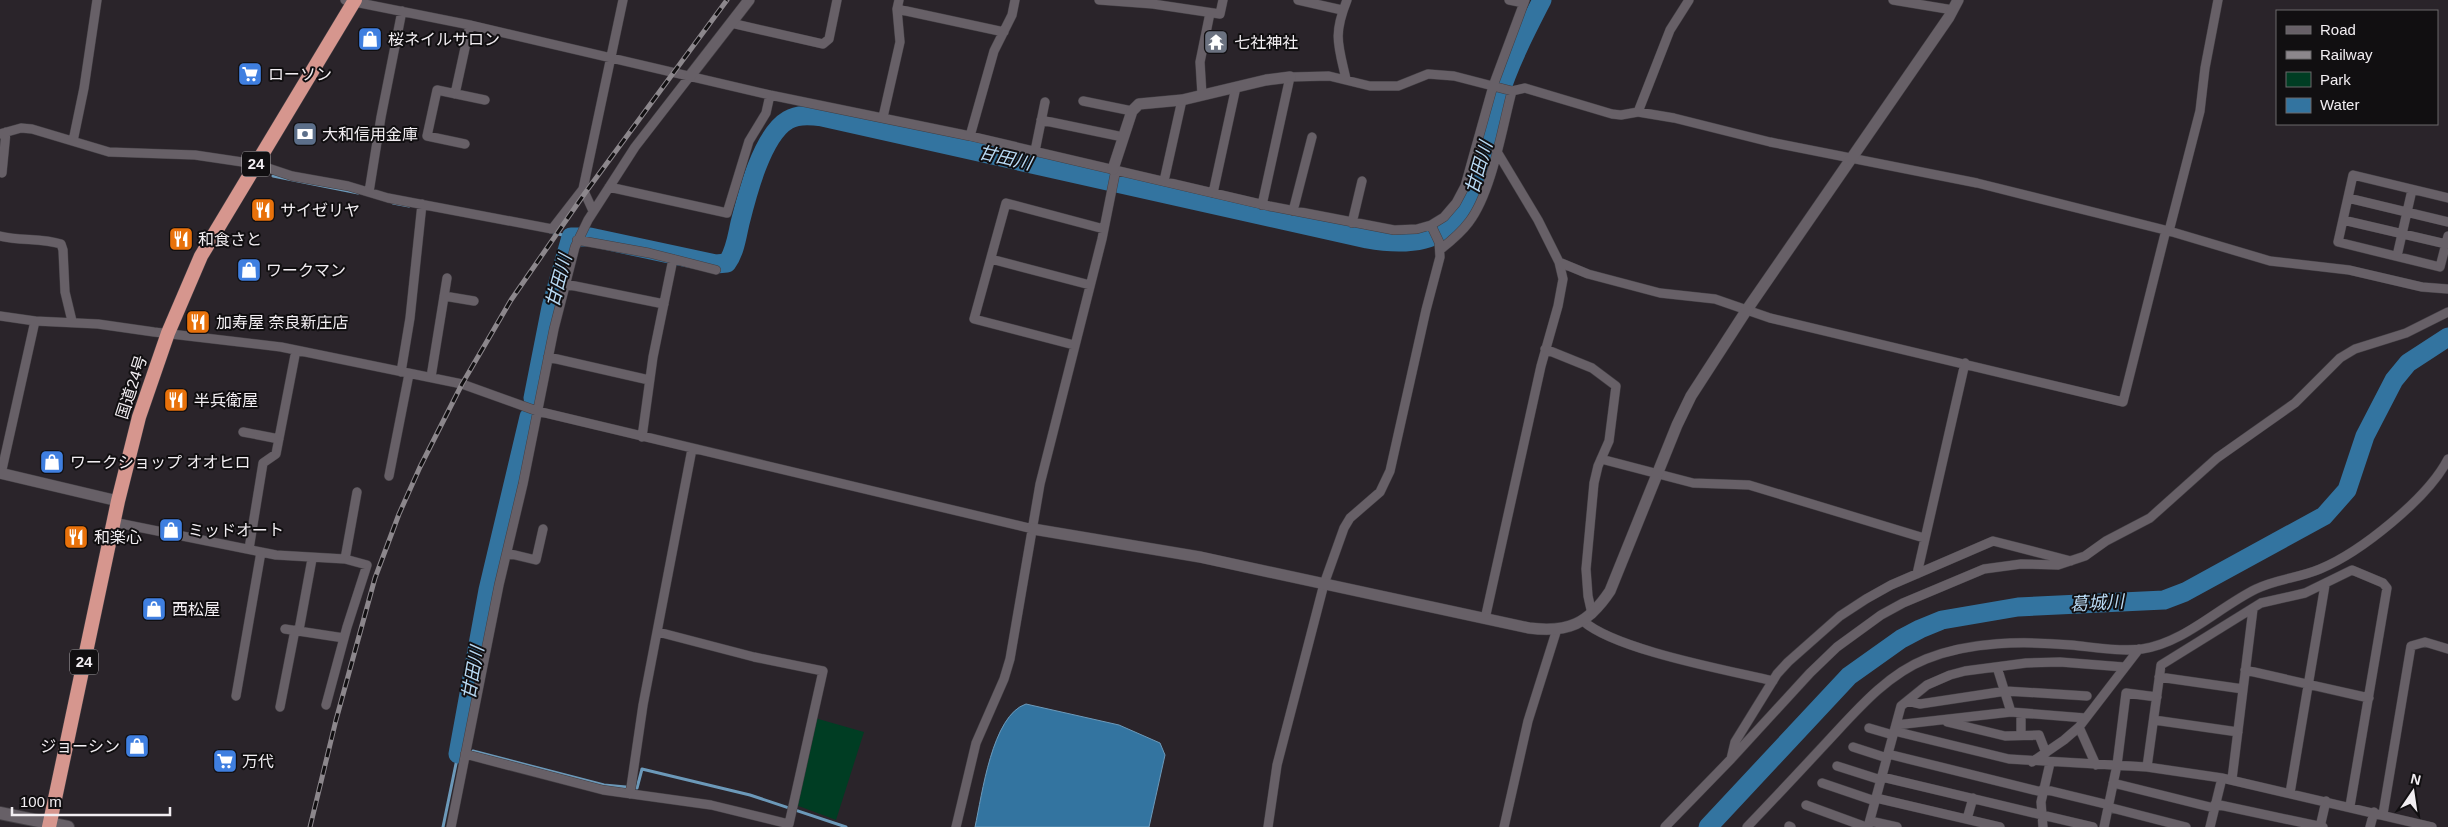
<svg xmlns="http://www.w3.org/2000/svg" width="2448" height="827" viewBox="0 0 2448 827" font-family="Arial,'Noto Sans JP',sans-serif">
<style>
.green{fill:#003d23}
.water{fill:#3374a0;stroke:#6c99b9}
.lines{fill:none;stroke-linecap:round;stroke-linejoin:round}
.stream{stroke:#6c99b9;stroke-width:3}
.river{stroke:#3374a0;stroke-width:19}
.minor-casing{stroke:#433f44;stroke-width:10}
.tertiary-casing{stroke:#433f44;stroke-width:12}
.secondary-casing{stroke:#433f44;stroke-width:14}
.trunk-casing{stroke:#433f44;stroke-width:15}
.minor{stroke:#676067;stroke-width:9}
.tertiary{stroke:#676067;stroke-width:11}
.secondary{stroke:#676067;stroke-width:12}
.trunk{stroke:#d6968e;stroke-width:14}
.rail-casing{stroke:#8c878c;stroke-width:5}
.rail{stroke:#110f11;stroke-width:3;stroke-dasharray:9;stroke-linecap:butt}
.labels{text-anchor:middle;stroke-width:4;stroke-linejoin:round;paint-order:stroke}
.shield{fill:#110f11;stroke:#aeabae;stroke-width:1}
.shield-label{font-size:15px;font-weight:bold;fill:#f2eef2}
.poi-label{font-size:16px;fill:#f2eef2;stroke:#110f11;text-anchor:start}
.street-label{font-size:16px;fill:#f2eef2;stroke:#110f11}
.water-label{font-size:18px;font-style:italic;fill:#b9daf4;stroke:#110f11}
</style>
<rect width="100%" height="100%" fill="#2a242a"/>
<path class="green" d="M815 718 864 732 836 820 796 805Z"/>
<path class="water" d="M1026 704 1119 725 1160 743 1165 755 1149 827H975C982 795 992 715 1026 704Z"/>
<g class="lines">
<path class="stream" d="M273 176 358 193
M393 203 409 206
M550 232 571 237
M473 751 604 785 637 788 642 769 750 795 846 827
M443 827 458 754"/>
<path class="river" d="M533 398 551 307 571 237H590L716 264 727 263C735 252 737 236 740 223 747 195 762 135 788 120 798 114 810 115 822 117L1367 239C1479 259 1476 179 1499 97 1508 66 1527 29 1542 0
M458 754 488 590 529 417
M1708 827 1849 676 1901 639 1920 629 1942 620 2018 607 2164 600 2185 592 2324 516 2347 490 2365 436 2394 380 2408 363 2448 337"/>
<defs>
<path id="minor" d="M345 0 470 25 770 95 970 136 1269 206 1394 230 1417 229 1431 225 1444 217 1456 203 1465 186 1493 86 1525 0
M1099 0 1153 4 1220 14 1223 0
M1298 0 1342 10
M1509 0 1524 3
M1893 0 1953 10
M897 9 1004 32
M731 23 823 44 829 39 837 0
M1346 79C1338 44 1333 35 1347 0
M455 94 470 25
M1202 95 1200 62 1210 13
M1083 101 1132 111
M1638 112 1670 30 1689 0
M883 117 900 42 897 9 899 0
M1041 120 1123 137
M0 134 21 128 32 129 109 152 195 155 256 164 292 176 348 186 388 198 552 229 583 189
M970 136 994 51 1012 15 1015 0
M73 141 84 88 97 0
M465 144 427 136 437 90 485 100
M1035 151 1045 102
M2 173 6 132
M1164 181 1182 100
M609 187 727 213 749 141 766 113 770 95
M369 192 381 117 402 11
M1213 193 1236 87
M2348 198 2448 222
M2448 198 2353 175 2338 242 2440 267 2448 236
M1262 205 1290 77 1329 76 1370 86H1398L1428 74 1454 76 1512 91 1525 88 1612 114 1621 115 1638 112 1674 118 1770 142 1977 183 2169 231 2270 261 2349 270 2422 287 2448 289
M593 211 583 189 623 0
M1293 211 1312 137
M2343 220 2446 244
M1352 223 1362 181
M2169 231 2200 111 2205 68 2218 0
M0 236C20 241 42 238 61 244L63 250 65 292 72 321
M577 240 649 253 716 270
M1441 249C1451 241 1461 233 1469 222 1492 192 1502 128 1512 91
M2397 256 2412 190
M991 259 1090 285
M1559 262 1588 274 1660 293 1715 299 1770 318 2123 402 2166 230
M565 284 664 304
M444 296 474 301
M0 316 35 321 98 324 154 332 281 347 462 384 537 411 1033 529
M1074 345 974 319 1006 203 1104 229
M1545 349 1592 368 1616 386 1609 441 1598 466 1594 483 1586 569 1588 596 1592 614
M548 357 649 380
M401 372 410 318 422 204
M431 377 447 278
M243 432 279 439
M642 437 653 357 673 259
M1601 459 1693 483 1749 485 1924 538
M1 474 35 321
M389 476 409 374
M113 522 276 555 345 559 367 565 347 627 326 705
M249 549 263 463 276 454 296 350
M507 553 536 560 543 529
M345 559 357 492
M1917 574 1965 363
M1485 619 1541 366 1558 306 1563 279 1559 262 1538 220 1496 150
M1583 621C1616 650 1727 670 1773 681
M285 629 344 638
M299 630 312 559
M1997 667 2011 712
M2245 670 2369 698
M2159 677 2243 689
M236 696 261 552
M1907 701 1920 704 2006 691 2087 696
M280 707 295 630
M2021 713V735
M2154 720 2238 732
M1947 722 2005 736 2039 735 2046 753
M1896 725 2011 712 2085 718
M2079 727 2096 765
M1869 728 1893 735
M1894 731 2009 759 2147 767 2222 778 2432 827
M1853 747 1887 758
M465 754 603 790 711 805 789 824 823 671 754 657 658 632
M1888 754 2042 792
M1731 759 1735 742 1777 674 1788 662 1840 616 1866 599 1891 585 1993 541 2071 561
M2032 762 2064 740 2079 727 2139 649
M1837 766 1881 780
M2147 767 2161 665 2261 603 2305 593 2352 570 2383 583 2387 588 2350 806
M1882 777 2093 827
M2232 779 2253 609
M1822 783 1875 801
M2113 783 2214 808
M2043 789 2109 805
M2290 793 2325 585
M630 794 643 705 692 449
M1876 798 2000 827
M2215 804 2323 827
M1806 805 1866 827
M2108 807 2186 827
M2383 814 2411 646 2425 642 2448 649
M1967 819 1973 798
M1870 821 1897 827
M1789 826 1791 827
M451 827 499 585 523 484 554 329 575 247 588 220 635 147 690 76
M956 827 976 743 1004 679 1010 659 1040 484 1102 239 1116 169
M1268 827 1277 765 1324 584 1344 528 1350 518 1380 492 1390 471 1426 310 1440 257 1439 242 1431 225
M1504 827 1528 721 1557 629
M1665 827 1731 759 1810 673 1837 647 1881 615 1903 603 1984 569 2021 564 2058 565 2085 556 2106 541 2150 518 2217 458 2295 403 2340 358 2355 349 2406 333 2448 312
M1747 827C1774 799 1801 770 1827 742 1856 711 1886 675 1926 659 1971 641 2023 641 2071 645 2093 647 2119 652 2142 649 2184 643 2219 607 2256 589 2276 579 2299 578 2320 569 2361 552 2428 498 2448 459
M1868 827 1901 706 1927 685 1950 675 1965 671 2026 663 2060 662 2124 667
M2043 827 2041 802 2050 763
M2104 827 2117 765 2126 693 2157 697
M2210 827 2222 778
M2320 827 2326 801
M2370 827 2374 812"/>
<path id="tertiary" d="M690 76 749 0
M1113 169 1132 111 1139 104 1182 100 1266 80 1290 77
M0 473 118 501
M1033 529 1200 557 1529 628C1568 633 1588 624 1610 591L1677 425 1691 396 1746 311 1949 17 1958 0"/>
<path id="secondary" d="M0 813 68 827"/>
<path id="trunk" d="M49 827 118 501 139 417 168 333 201 256 355 0"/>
</defs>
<use href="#minor" class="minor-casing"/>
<use href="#tertiary" class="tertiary-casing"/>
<use href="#secondary" class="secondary-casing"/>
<use href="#trunk" class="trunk-casing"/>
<use href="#minor" class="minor"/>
<use href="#tertiary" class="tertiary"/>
<use href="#secondary" class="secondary"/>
<use href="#trunk" class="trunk"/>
<defs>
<path id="rail" d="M310 827 336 720 375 578 399 514 420 467 462 384 511 300 585 193 727 0"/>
</defs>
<use href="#rail" class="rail-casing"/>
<use href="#rail" class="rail"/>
</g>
<defs>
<symbol id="shop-square" viewBox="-11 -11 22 22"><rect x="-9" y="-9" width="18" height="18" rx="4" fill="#3f7fe0" stroke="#110f11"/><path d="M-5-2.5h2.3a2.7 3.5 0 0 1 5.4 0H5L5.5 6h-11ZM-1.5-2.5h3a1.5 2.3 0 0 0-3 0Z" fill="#fff"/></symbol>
<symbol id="temple-square" viewBox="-11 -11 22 22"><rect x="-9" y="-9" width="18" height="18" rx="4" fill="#6b7280" stroke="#110f11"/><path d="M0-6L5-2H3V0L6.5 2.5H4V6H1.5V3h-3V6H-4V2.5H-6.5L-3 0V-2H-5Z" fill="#fff"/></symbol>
<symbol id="supermarket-square" viewBox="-11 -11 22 22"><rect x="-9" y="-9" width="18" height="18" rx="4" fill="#3f7fe0" stroke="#110f11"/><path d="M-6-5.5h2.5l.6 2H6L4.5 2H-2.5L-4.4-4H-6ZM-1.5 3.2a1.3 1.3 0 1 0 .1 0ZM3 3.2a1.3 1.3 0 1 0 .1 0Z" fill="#fff"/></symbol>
<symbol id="bank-square" viewBox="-11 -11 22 22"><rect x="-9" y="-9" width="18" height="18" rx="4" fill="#5c6f8a" stroke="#110f11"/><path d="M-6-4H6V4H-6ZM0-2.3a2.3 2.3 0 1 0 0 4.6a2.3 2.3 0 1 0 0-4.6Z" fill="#fff"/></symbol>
<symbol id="restaurant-square" viewBox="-11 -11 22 22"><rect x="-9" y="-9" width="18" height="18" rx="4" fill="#e8710a" stroke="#110f11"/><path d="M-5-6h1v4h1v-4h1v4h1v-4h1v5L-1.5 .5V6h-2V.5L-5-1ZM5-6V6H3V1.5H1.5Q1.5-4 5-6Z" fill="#fff"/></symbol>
</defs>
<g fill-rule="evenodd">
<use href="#shop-square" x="356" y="25" width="28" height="28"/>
<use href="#temple-square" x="1202" y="28" width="28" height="28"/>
<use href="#supermarket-square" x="236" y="60" width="28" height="28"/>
<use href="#bank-square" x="291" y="120" width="28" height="28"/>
<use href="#restaurant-square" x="249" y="196" width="28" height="28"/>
<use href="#restaurant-square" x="167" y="225" width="28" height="28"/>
<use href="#shop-square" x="235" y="256" width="28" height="28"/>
<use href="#restaurant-square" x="184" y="308" width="28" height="28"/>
<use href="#restaurant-square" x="162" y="386" width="28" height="28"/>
<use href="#shop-square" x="38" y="448" width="28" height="28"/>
<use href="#shop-square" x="157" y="516" width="28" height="28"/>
<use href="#restaurant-square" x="62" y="523" width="28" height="28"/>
<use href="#shop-square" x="140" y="595" width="28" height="28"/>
<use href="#shop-square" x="123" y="732" width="28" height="28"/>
<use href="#supermarket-square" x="211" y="747" width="28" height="28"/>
</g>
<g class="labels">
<g class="shield">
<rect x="242" y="151.5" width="28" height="25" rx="4"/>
<rect x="70" y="649.5" width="28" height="25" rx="4"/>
</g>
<g class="shield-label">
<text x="256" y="169">24</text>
<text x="84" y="667">24</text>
</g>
<g class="poi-label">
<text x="388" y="45">桜ネイルサロン</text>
<text x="1234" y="48">七社神社</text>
<text x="268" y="80">ローソン</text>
<text x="322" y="140">大和信用金庫</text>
<text x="280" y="216">サイゼリヤ</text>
<text x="198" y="245">和食さと</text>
<text x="266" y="276">ワークマン</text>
<text x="216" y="328">加寿屋 奈良新庄店</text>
<text x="194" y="406">半兵衛屋</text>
<text x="70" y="468">ワークショップ オオヒロ</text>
<text x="188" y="536">ミッドオート</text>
<text x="94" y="543">和楽心</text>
<text x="172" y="615">西松屋</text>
<text x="120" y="752" text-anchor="end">ジョーシン</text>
<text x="242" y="767">万代</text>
</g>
<g class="street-label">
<text transform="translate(131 387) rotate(-72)" y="6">国道24号</text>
</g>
<g class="water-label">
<text transform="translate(1005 158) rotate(13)" y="6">甘田川</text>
<text transform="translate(1479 168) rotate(-74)" y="6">甘田川</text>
<text transform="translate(559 281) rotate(-75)" y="6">甘田川</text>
<text transform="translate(2097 603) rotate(-3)" y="6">葛城川</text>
<text transform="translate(473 673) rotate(-80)" y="6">甘田川</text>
</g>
</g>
<rect x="2276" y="10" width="162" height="115" fill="#110f11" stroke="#6b686b"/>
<rect x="2286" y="26" width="25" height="8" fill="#676067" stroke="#6b686b"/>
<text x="2320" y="35" font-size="15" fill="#f2eef2">Road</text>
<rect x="2286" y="51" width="25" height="8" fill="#8c878c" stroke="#6b686b"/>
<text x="2320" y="60" font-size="15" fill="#f2eef2">Railway</text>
<rect x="2286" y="72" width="25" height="15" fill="#003d23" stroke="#6b686b"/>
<text x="2320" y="85" font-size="15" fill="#f2eef2">Park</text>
<rect x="2286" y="98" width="25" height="15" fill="#3374a0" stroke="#6b686b"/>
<text x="2320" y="110" font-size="15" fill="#f2eef2">Water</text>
<g transform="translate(2413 792) rotate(13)" stroke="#110f11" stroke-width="4" paint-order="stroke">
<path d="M0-4L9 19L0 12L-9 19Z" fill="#f2eef2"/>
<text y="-8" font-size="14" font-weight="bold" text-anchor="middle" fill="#f2eef2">N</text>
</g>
<path d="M12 807v8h158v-8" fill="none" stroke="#f2eef2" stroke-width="2.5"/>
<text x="20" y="807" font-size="15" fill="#f2eef2" stroke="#110f11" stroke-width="4" paint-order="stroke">100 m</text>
</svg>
